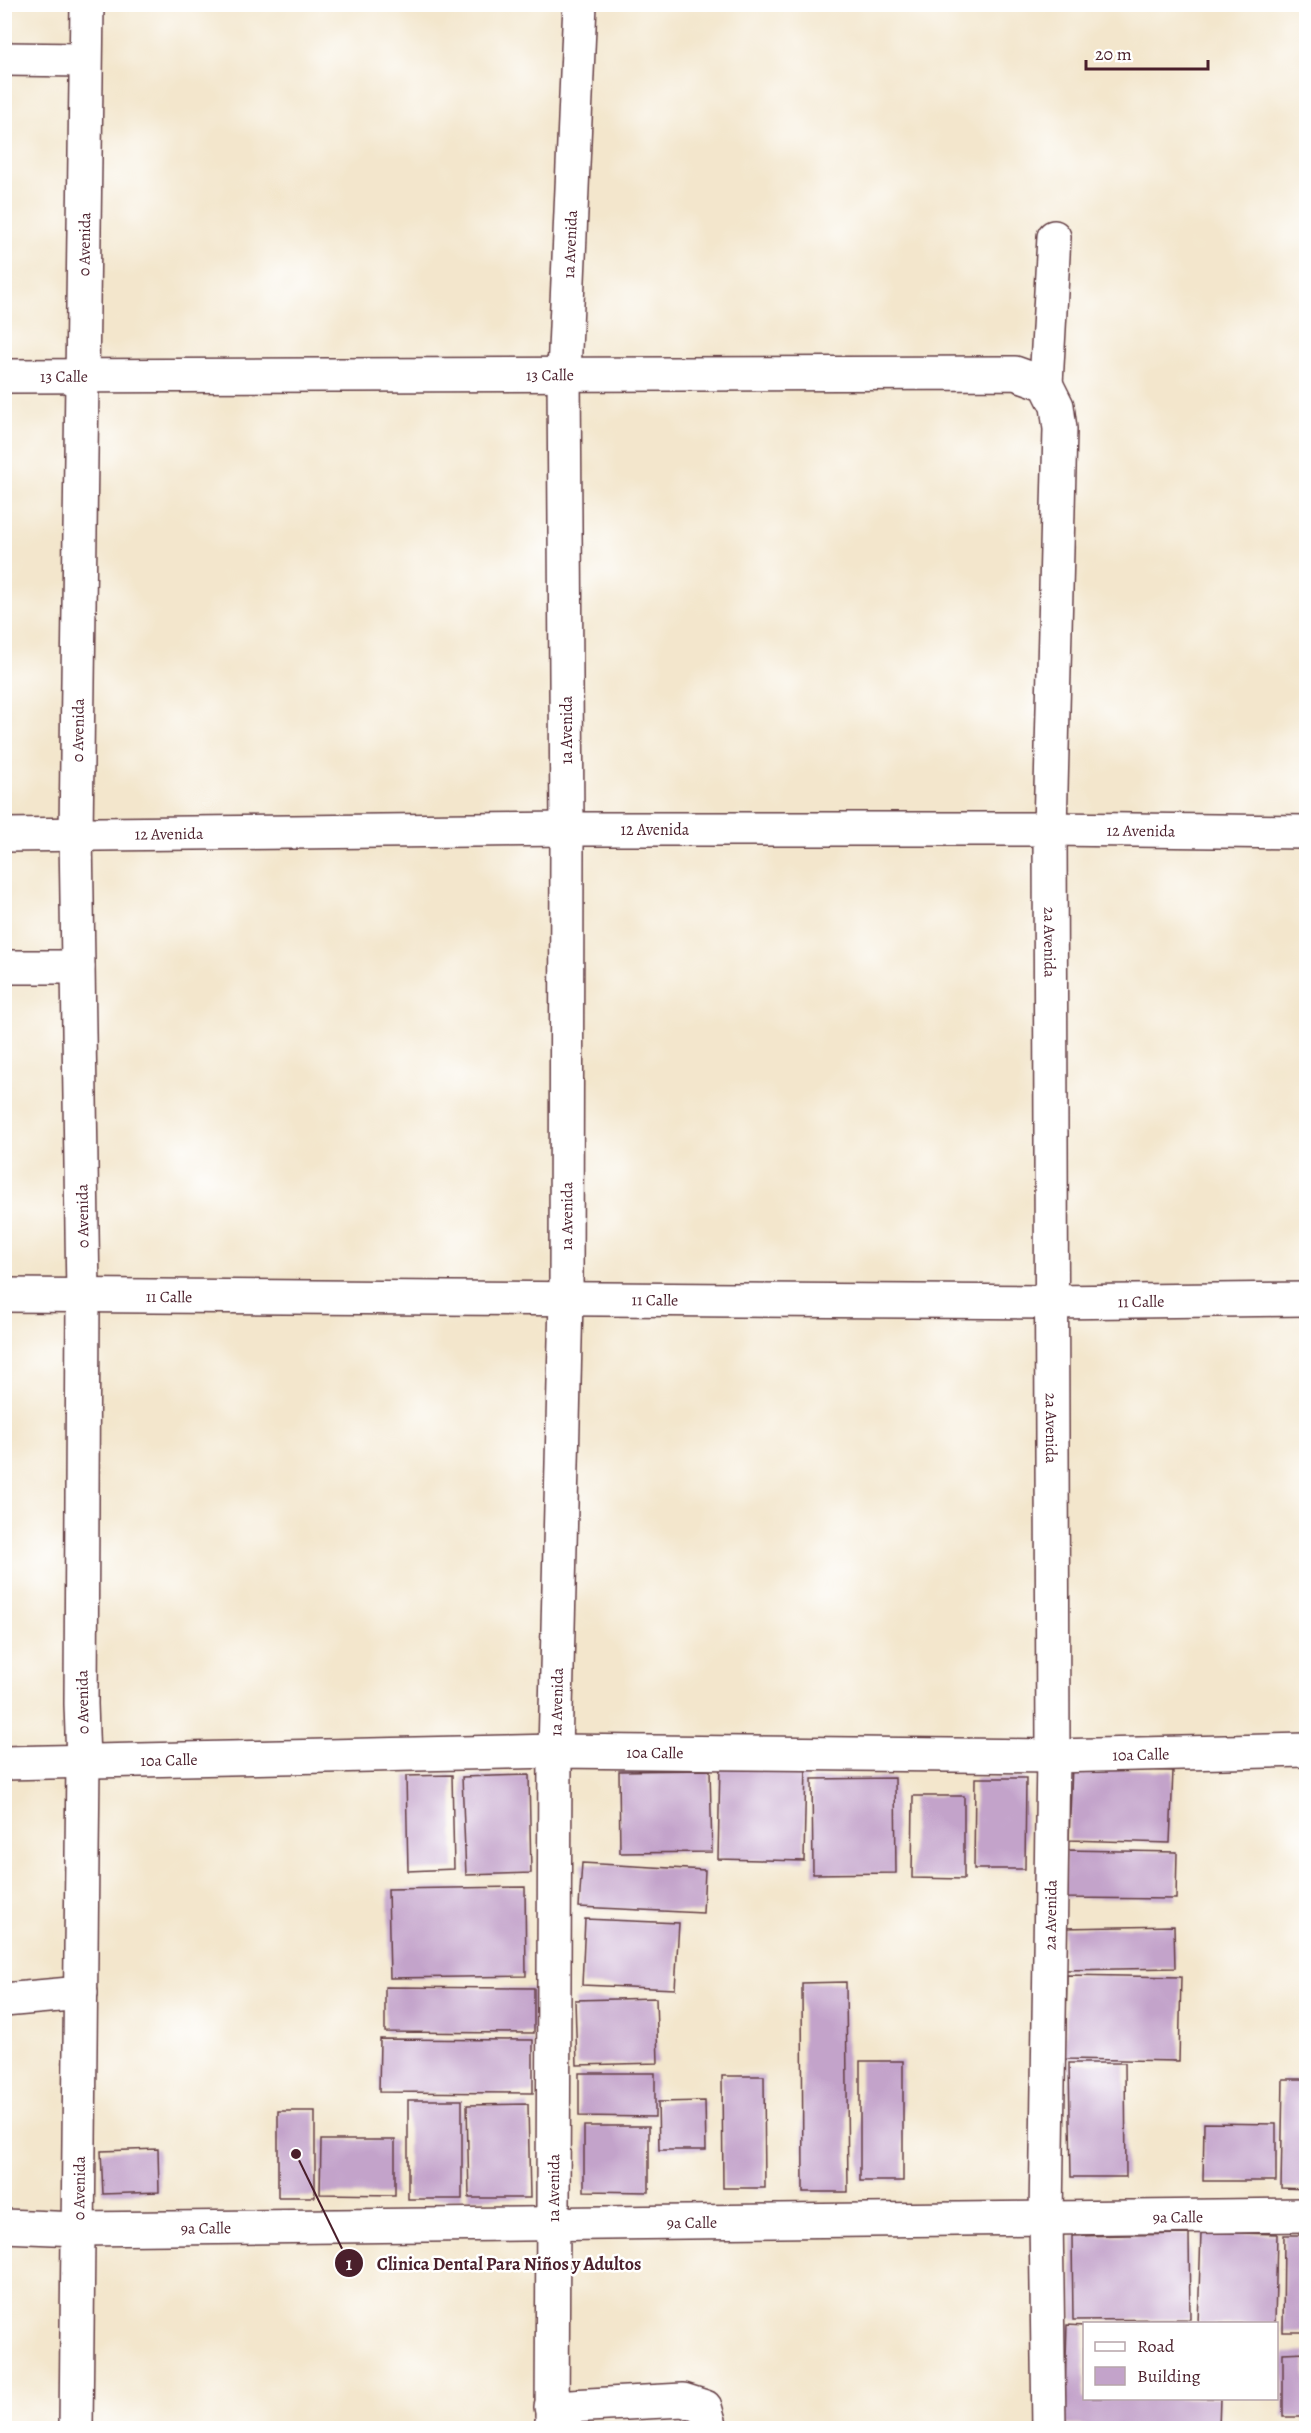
<svg xmlns="http://www.w3.org/2000/svg" width="1311" height="2433" viewBox="0 0 1311 2433" font-family="Alegreya,serif">
<style>
.building{fill:#c3a3ca}
.lines{fill:none;stroke-linecap:round;stroke-linejoin:round}
.minor-casing{stroke:#633d43;stroke-width:36}
.minor{stroke:#fff;stroke-width:33}
.labels{text-anchor:middle;stroke-width:5;stroke-linejoin:round;paint-order:stroke}
.street-label{font-size:16px;fill:#4a1f2b;stroke:#fff}
.leader{fill:none;stroke:#4a1f2b;stroke-width:2}
.callout-dot{fill:#4a1f2b;stroke:#fff;stroke-width:2}
.mark-label{font-size:18px;text-anchor:middle;font-weight:bold;fill:#fff}
.callout-label{font-size:18px;text-anchor:middle;font-weight:bold;fill:#4a1f2b;stroke:#fff;stroke-width:5;stroke-linejoin:round;paint-order:stroke}
</style>
<rect width="100%" height="100%" fill="#fff"/>
<filter id="ink" filterUnits="userSpaceOnUse"><feTurbulence type="fractalNoise" baseFrequency=".0167" numOctaves="2"/><feDisplacementMap in="SourceGraphic" scale="12" xChannelSelector="R" yChannelSelector="G"/><feConvolveMatrix kernelMatrix="1 2 1 2 8 2 1 2 1" color-interpolation-filters="sRGB"/></filter>
<filter id="wash" filterUnits="userSpaceOnUse"><feTurbulence type="fractalNoise" baseFrequency=".008" numOctaves="4" result="noise"/><feDisplacementMap in="SourceGraphic" scale="24" xChannelSelector="R" yChannelSelector="G"/><feGaussianBlur stdDeviation="1.35" result="paint"/><feColorMatrix in="noise" values="0 0 0 0 0 0 0 0 0 0 0 0 0 0 0 0 0 1.4 0 .05"/><feComposite in="paint" operator="in"/></filter>
<g filter="url(#wash)">
<rect width="100%" height="100%" fill="#f3e6cc"/>
<g id="blocks">
<path class="building" d="M720 1763 806 1765 804 1861 718 1859Z
M1072 1767 1173 1771 1170 1843 1069 1840Z
M710 1770 712 1852 620 1853 619 1771Z
M452 1775 454 1869 408 1871 406 1776Z
M529 1775 531 1873 466 1875 462 1777Z
M895 1778 896 1873 813 1874 812 1779Z
M975 1778H1026L1025 1869H974Z
M913 1796H964V1879L912 1878Z
M1065 1850 1177 1852 1176 1899 1064 1898Z
M582 1863 705 1870 703 1913 579 1907Z
M525 1887 526 1976 390 1978 388 1889Z
M585 1919 679 1923 675 1989 582 1985Z
M1174 1926 1175 1968 1064 1970 1063 1928Z
M1067 1975 1181 1977 1179 2061 1065 2059Z
M846 1982 848 2192H803L802 1983Z
M385 1987 534 1988V2033L385 2032Z
M656 1998 658 2063 577 2065 575 2000Z
M380 2039 533 2040V2093L379 2092Z
M860 2061H903V2181H860Z
M1069 2063H1125L1126 2177H1071Z
M579 2073H655V2117L579 2116Z
M722 2076H764L765 2188H723Z
M1283 2079H1306V2189L1281 2188Z
M408 2100H462V2199H408Z
M705 2101 706 2150H659L658 2102Z
M528 2104 530 2198H469L467 2105Z
M278 2111H315V2197H278Z
M1204 2123 1276 2124V2181H1203Z
M584 2126H649V2192L584 2191Z
M321 2140H395V2195L320 2194Z
M158 2149 159 2192 103 2194 101 2151Z
M1201 2232 1277 2234 1275 2324H1198Z
M1189 2234 1190 2319 1073 2320 1072 2236Z
M1284 2235H1306V2332H1283Z
M1067 2325 1084 2326V2398H1220L1219 2428 1064 2425Z
M1306 2352V2417H1283V2353Z"/>
</g>
</g>
<g filter="url(#ink)">
<use href="#blocks" fill-opacity="0" stroke="#633d43" stroke-width="1.5"/>
<g class="lines">
<defs>
<g id="minor">
<path d="M4 59 85 60"/>
<path id="s1" d="M4 376 1015 373 1046 384 1057 406 1060 429 1050 829 1053 1756 1046 2217 1049 2428"/>
<path d="M1046 384 1054 237"/>
<path id="s2" d="M4 835 567 829H1050L1306 832"/>
<path d="M4 967H78"/>
<path id="s3" d="M4 1295 1051 1302 1306 1299"/>
<path id="s4" d="M4 1763 555 1751 1053 1756 1306 1750"/>
<path d="M4 2000 81 1993"/>
<path id="s5" d="M4 2226 78 2229 1306 2215"/>
<path d="M551 2407 683 2400 705 2407 711 2428"/>
<path id="s6" d="M76 2428 83 1761 81 1704 83 1296 76 833 87 4"/>
<path id="s7" d="M552 2428 555 1751 566 1300 567 829 564 373 580 4"/>
</g>
</defs>
<use href="#minor" class="minor-casing"/>
<use href="#minor" class="minor"/>
</g>
</g>
<g class="labels">
<g class="street-label">
<text dy="6" stroke="none"><textPath href="#s6" startOffset="2184">0 Avenida</textPath></text>
<text dy="6" stroke="none"><textPath href="#s7" startOffset="2184">1a Avenida</textPath></text>
<text dy="6" stroke="none"><textPath href="#s1" startOffset="546">13 Calle</textPath></text>
<text dy="6" stroke="none"><textPath href="#s1" startOffset="60">13 Calle</textPath></text>
<text transform="translate(566 730) rotate(-90)" y="6">1a Avenida</text>
<text dy="6" stroke="none"><textPath href="#s6" startOffset="1698">0 Avenida</textPath></text>
<text dy="6" stroke="none"><textPath href="#s2" startOffset="651">12 Avenida</textPath></text>
<text dy="6" stroke="none"><textPath href="#s2" startOffset="1137">12 Avenida</textPath></text>
<text dy="6" stroke="none"><textPath href="#s2" startOffset="165">12 Avenida</textPath></text>
<text dy="6" stroke="none"><textPath href="#s1" startOffset="1605">2a Avenida</textPath></text>
<text transform="translate(82 1216) rotate(-91)" y="6">0 Avenida</text>
<text dy="6" stroke="none"><textPath href="#s7" startOffset="1212">1a Avenida</textPath></text>
<text dy="6" stroke="none"><textPath href="#s3" startOffset="165">11 Calle</textPath></text>
<text dy="6" stroke="none"><textPath href="#s3" startOffset="651">11 Calle</textPath></text>
<text dy="6" stroke="none"><textPath href="#s3" startOffset="1137">11 Calle</textPath></text>
<text dy="6" stroke="none"><textPath href="#s1" startOffset="2091">2a Avenida</textPath></text>
<text transform="translate(82 1702) rotate(-91)" y="6">0 Avenida</text>
<text dy="6" stroke="none"><textPath href="#s7" startOffset="726">1a Avenida</textPath></text>
<text dy="6" stroke="none"><textPath href="#s4" startOffset="651">10a Calle</textPath></text>
<text dy="6" stroke="none"><textPath href="#s4" startOffset="1137">10a Calle</textPath></text>
<text dy="6" stroke="none"><textPath href="#s4" startOffset="165">10a Calle</textPath></text>
<text transform="translate(1050 1915) rotate(-89)" y="6">2a Avenida</text>
<text dy="6" stroke="none"><textPath href="#s6" startOffset="240">0 Avenida</textPath></text>
<text dy="6" stroke="none"><textPath href="#s7" startOffset="240">1a Avenida</textPath></text>
<text dy="6" stroke="none"><textPath href="#s5" startOffset="1174">9a Calle</textPath></text>
<text dy="6" stroke="none"><textPath href="#s5" startOffset="688">9a Calle</textPath></text>
<text dy="6" stroke="none"><textPath href="#s5" startOffset="202">9a Calle</textPath></text>
</g>
</g>
<path class="leader" d="M296 2154L349 2263"/>
<g class="callout-dot">
<circle cx="296" cy="2154" r="6"/>
<circle cx="349" cy="2263" r="15"/>
</g>
<g class="mark-label">
<text x="349" y="2270">1</text>
</g>
<g class="callout-label">
<text x="509" y="2270">Clinica Dental Para Niños y Adultos</text>
</g>
<rect width="1311" height="2433" fill="none" stroke="#fff" stroke-width="24"/>
<rect x="1083" y="2322" width="195" height="78" fill="#ffffff" stroke="#b7a5aa" stroke-width="1.5"/>
<rect x="1095" y="2342" width="30" height="9" fill="#ffffff" stroke="#b7a5aa" stroke-width="1.5"/>
<text x="1137" y="2352" font-size="18" fill="#4a1f2b">Road</text>
<rect x="1095" y="2367" width="30" height="18" fill="#c3a3ca" stroke="#b7a5aa" stroke-width="1.5"/>
<text x="1137" y="2382" font-size="18" fill="#4a1f2b">Building</text>
<path d="M1086 60v9h122v-9" fill="none" stroke="#4a1f2b" stroke-width="3"/>
<text x="1095" y="60" font-size="18" fill="#4a1f2b" stroke="#ffffff" stroke-width="4.5" paint-order="stroke">20 m</text>
</svg>
